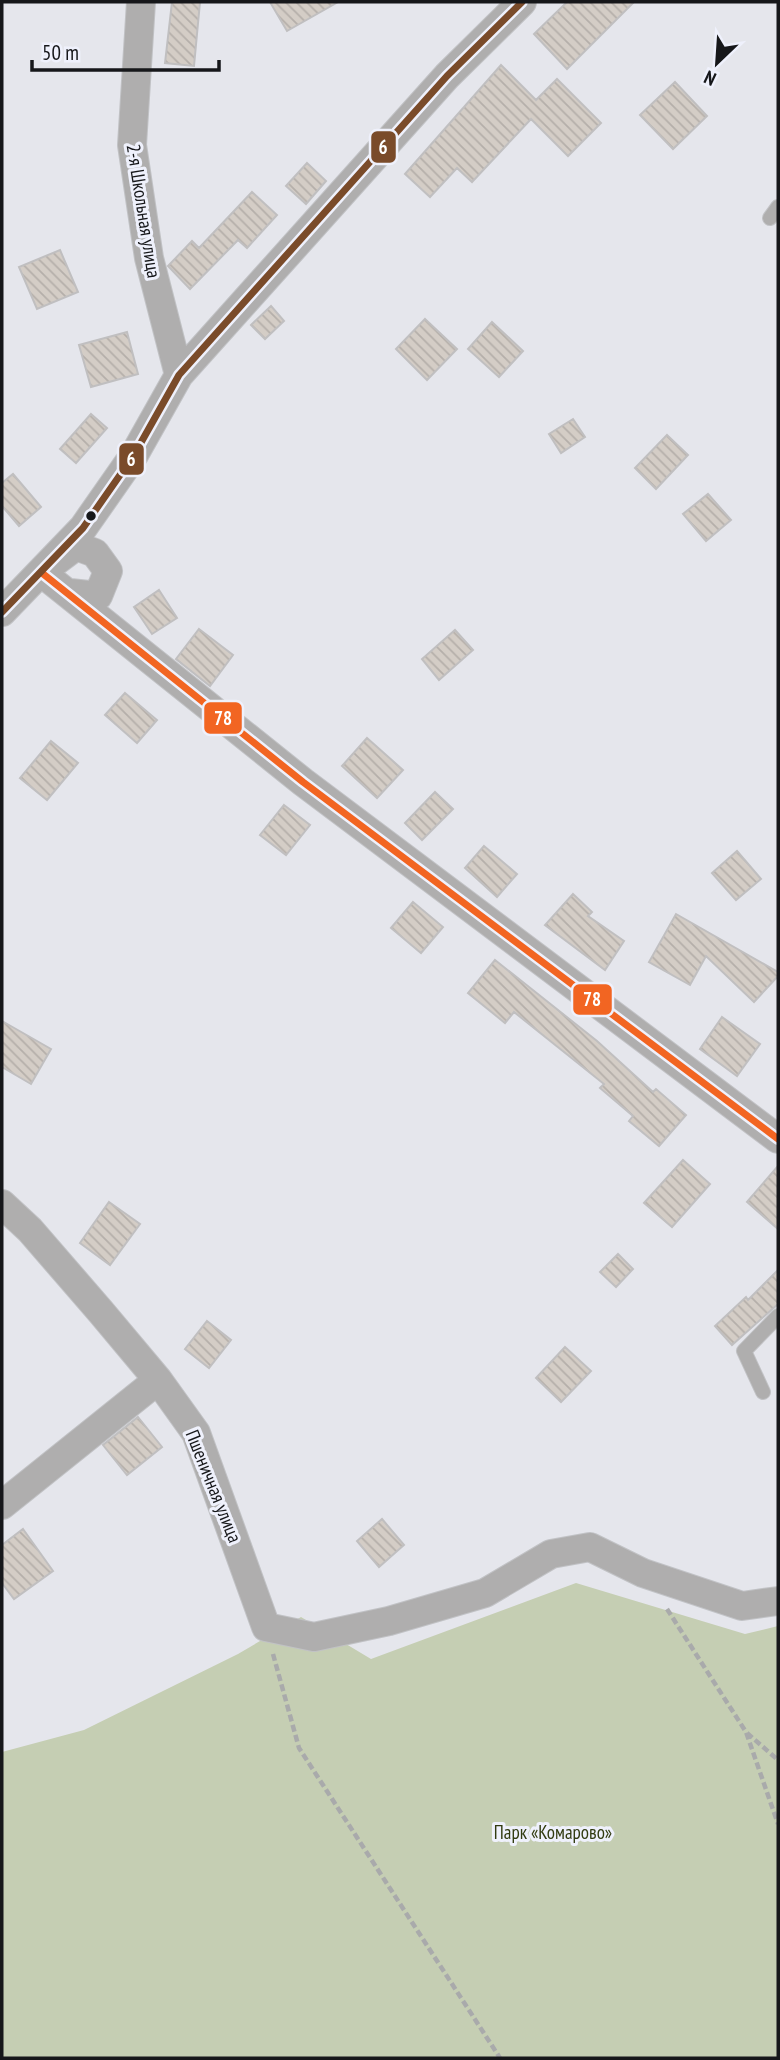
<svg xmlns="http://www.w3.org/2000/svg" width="780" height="2060" viewBox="0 0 780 2060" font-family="'PT Sans Narrow',sans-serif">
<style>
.park{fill:#c5ceb3}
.building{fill:url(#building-back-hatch);stroke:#c0bfc0;stroke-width:2}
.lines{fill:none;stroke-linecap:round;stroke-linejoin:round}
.lane-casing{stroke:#c1c2c5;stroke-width:16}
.street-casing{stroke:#c1c2c5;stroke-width:30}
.path{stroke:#a9aaab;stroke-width:4.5;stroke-dasharray:7 3.5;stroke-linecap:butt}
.lane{stroke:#afaeae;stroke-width:14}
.street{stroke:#afaeae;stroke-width:28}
.bus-1-casing{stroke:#eff1fc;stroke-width:12}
.bus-2-casing{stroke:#eff1fc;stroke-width:12}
.bus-1{stroke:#f26522;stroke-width:7}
.bus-2{stroke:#7a4b2a;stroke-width:7}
.bus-dot{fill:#16171a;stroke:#eff1fc;stroke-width:2.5}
.labels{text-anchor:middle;stroke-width:6;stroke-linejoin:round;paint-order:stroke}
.street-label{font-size:19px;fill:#16171a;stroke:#eff1fc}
.park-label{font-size:19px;fill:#313b10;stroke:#eff1fc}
.line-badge{stroke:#eff1fc;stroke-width:2.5}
.badge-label{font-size:19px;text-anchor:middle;font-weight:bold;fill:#fff}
</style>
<defs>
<pattern id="building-back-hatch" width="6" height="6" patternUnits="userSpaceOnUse" patternTransform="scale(1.75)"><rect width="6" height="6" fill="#d4cdc6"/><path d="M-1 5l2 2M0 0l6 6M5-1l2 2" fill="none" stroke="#b5afaa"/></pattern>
</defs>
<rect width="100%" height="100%" fill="#e5e6ec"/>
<path class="park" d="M576 1583 745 1634 778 1626V2058H2V1752L84 1730 238 1654 301 1617 371 1659Z"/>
<path class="building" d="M172 2H200L194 66 165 63Z
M270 2H338L287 31Z
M567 2H634L567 69 534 34Z
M501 65 536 100 557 79 601 123 568 156 531 119 472 182 457 168 430 197 405 174Z
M675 82 707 116 673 149 640 115Z
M307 163 326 181 306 204 286 186Z
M252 192 277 215 247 248 238 240 190 289 168 266 192 241 199 248Z
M60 250 78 292 37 309 19 267Z
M271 306 284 321 265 339 251 325Z
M425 319 457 349 427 380 396 349Z
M492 322 523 351 499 377 468 349Z
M127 332 138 374 91 387 79 345Z
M91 414 107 428 76 463 60 449Z
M573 419 585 437 561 453 549 434Z
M667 435 688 455 656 489 635 468Z
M13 474 41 507 19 526 2 506V483Z
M708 494 731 520 706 541 683 514Z
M159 590 177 618 152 634 134 607Z
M199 629 233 655 210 686 176 659Z
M455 630 473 650 439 680 422 659Z
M125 693 157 720 137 743 105 715Z
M367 738 403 770 377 798 342 766Z
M51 741 78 763 47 800 20 778Z
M435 792 453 809 422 840 405 823Z
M284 805 310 825 286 855 260 835Z
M484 846 517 874 497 897 465 868Z
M737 851 761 879 736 900 712 873Z
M573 894 592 912 588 916 624 941 605 970 545 925Z
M413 902 443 927 421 953 391 928Z
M676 914 778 972V976L754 1002 706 956 690 985 649 962Z
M495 960 597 1041 653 1092 656 1089 686 1115 659 1146 629 1121 633 1116 600 1088 604 1084 514 1012 505 1023 468 993Z
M722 1017 760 1044 737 1076 700 1049Z
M2 1021 51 1049 31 1084 2 1067Z
M683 1160 710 1184 672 1227 644 1203Z
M778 1166V1229L747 1202Z
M109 1202 140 1224 110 1265 80 1243Z
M618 1254 633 1269 616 1287 600 1272Z
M778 1270V1304L732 1345 715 1326 746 1297 748 1300Z
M207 1321 231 1340 209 1368 185 1349Z
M565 1347 591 1371 561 1402 536 1378Z
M138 1417 162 1447 127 1475 103 1445Z
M382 1519 404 1545 379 1567 357 1541Z
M23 1529 53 1571 14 1599 2 1583V1545Z"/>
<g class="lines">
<defs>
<path id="lane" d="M770 218 778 207
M763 1392 744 1351 778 1316"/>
<path id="street" d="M141 2 132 145 149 258 179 375
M56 561 76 546 95 553 108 571 98 596 70 593
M42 573 303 782 778 1139
M2 612 83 528 134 455 179 375 447 76 522 2
M2 1204 30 1230 101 1312 158 1380 196 1433 266 1627 314 1637 389 1621 485 1593 551 1554 590 1547 643 1573 742 1606 778 1601
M2 1505 158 1380"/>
</defs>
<use href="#lane" class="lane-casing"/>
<use href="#street" class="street-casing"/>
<path class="path" d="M667 1609 746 1732 778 1824
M273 1654 299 1748 500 2058
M747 1733 778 1760"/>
<use href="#lane" class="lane"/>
<use href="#street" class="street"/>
<defs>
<path id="bus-1" d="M42 573 303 782 778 1139"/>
<path id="bus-2" d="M2 612 83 528 134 455 179 375 447 76 522 2"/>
</defs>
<use href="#bus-1" class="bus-1-casing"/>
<use href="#bus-2" class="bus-2-casing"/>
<use href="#bus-1" class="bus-1"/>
<use href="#bus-2" class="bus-2"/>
</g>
<circle class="bus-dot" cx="91" cy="516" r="6"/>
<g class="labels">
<g class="street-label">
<text transform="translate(144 211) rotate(81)" y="7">2-я Школьная улица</text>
<text transform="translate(214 1486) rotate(68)" y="7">Пшеничная улица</text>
</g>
<g class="park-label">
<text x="553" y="1839">Парк «Комарово»</text>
</g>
</g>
<g class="line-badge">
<rect x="370" y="130" width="27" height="34" rx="7" fill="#7a4b2a"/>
<rect x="118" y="442" width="27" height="34" rx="7" fill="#7a4b2a"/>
<rect x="203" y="701" width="40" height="34" rx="7" fill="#f26522"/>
<rect x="572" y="983" width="41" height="33" rx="7" fill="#f26522"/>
</g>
<g class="badge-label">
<text x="383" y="154">6</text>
<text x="131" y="466">6</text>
<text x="223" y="725">78</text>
<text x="592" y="1006">78</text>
</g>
<rect width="780" height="2060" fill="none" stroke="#16171a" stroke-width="7"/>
<g transform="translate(717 63) rotate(205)" stroke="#eff1fc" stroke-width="5" paint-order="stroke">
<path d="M0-5L12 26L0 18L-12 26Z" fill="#16171a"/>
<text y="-10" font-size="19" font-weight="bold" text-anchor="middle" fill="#16171a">N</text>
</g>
<path d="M32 60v10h187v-10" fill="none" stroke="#16171a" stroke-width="3.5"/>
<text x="42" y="60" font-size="21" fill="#16171a" stroke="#eff1fc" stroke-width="5" paint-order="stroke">50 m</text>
</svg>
